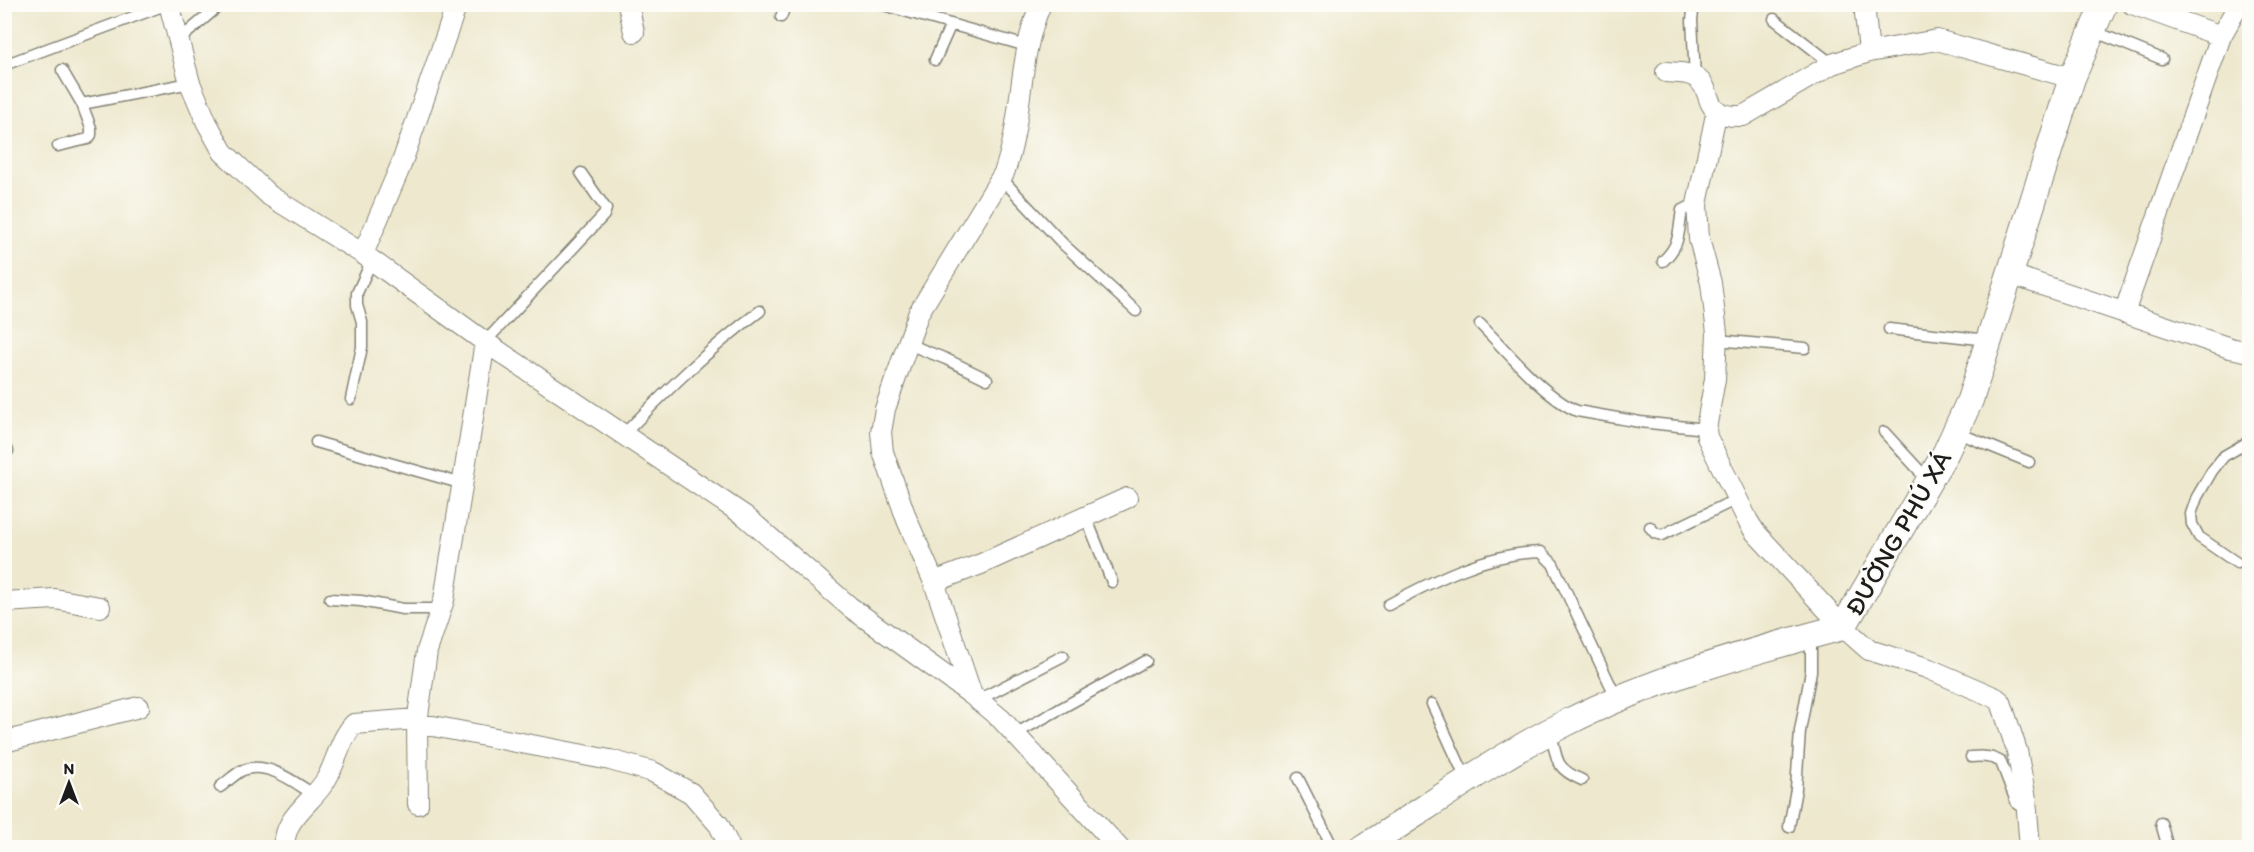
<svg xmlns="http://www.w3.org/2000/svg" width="2254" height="852" viewBox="0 0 2254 852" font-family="Itim,sans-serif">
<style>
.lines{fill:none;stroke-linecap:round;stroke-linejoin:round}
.service-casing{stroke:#848275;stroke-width:13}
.minor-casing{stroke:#848275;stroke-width:22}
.tertiary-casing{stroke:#848275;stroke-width:28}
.service{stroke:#fff;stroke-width:10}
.minor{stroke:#fff;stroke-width:20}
.tertiary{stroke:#fff;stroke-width:26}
.labels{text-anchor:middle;stroke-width:4.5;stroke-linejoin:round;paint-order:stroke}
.street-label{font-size:26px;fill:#1c1c1c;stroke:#fdfcf7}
</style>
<rect width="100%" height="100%" fill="#fdfcf7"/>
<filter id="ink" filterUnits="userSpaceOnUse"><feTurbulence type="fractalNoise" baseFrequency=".0167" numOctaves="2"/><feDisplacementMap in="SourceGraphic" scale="12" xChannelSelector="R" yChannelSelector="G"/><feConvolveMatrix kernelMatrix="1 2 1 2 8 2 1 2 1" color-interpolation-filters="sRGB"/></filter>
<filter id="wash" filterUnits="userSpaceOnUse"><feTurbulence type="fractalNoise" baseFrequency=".008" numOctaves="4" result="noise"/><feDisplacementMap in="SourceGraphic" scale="24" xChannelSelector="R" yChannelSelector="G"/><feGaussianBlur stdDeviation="1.35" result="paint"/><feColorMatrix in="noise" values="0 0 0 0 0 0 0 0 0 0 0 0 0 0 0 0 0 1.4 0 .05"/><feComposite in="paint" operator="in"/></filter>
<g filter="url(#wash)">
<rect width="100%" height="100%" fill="#ede8ce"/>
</g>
<g filter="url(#ink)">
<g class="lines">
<defs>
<path id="service" d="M880 4 1027 46
M1694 4 1692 20 1695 77
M781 17 786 4
M1774 19 1832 64
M2093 31 2162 59
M179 40 221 4
M935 60 951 24
M4 65 168 4
M62 70 82 104 190 83
M58 146 88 139 91 135V128L82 104
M1001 178 1063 244 1136 311
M1663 261C1681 244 1678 233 1682 210L1697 204
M1480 324C1506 350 1544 397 1577 411L1640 422 1706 429
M1889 329 1988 340
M1717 340 1805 348
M485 342 604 215 606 209 581 173
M908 344 946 359 987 379
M351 399 362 347V322L357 305V293L372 260
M1884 432 1918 469 1926 482
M1956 432 2029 462
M624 434C667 390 711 347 760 311
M316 442 463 484
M4 452 8 451
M1086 517 1112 582
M1650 527 1655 533 1662 535 1737 499
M2237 563 2199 537 2192 524 2191 514 2197 497 2212 471 2224 456 2250 441
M330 599 361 601 403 609H441
M1388 605C1434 580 1488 553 1541 552L1553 564 1617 699
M978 700 1063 656
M1432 704 1467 781
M1551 732C1557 759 1554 768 1582 780
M1015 734 1146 661
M1971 757C1982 756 1992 756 2001 762L2017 804 2027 810
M1298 778 1333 848
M220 787C227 782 236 773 243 770 268 761 294 782 313 794
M2161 823 2168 848
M1789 827 1796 789 1800 731 1811 671V636"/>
<path id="minor" d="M169 4 190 83 207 123 223 152 270 196 363 254 485 342 745 516 850 607 972 695 1001 719 1119 848
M628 4 634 32
M1864 4 1869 52
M2132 4 2221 36
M1666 72C1675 73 1687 72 1695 77 1717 91 1698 118 1743 116L1832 64 1869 52 1937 40 2072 78
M1717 110 1697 204 1699 239 1711 283 1717 333 1715 379 1706 429 1707 437 1748 521 1755 532 1843 627 1869 650 1927 668 1996 698 2001 702 2017 751 2026 799 2030 848
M363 254 401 165 457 4
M2009 274 2230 348 2250 352
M2124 313 2221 36 2239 4
M934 582 981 564 1127 498
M4 602 55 599 100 607
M972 695 934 582 907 520 883 452 881 432 885 409 919 312 1004 173C1024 118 1017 58 1041 4
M417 723 610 760 653 772 691 793 719 825 730 848
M4 742 139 707
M418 804 417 723 427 651 444 600 485 342
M285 848C281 818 315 801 327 778 337 760 340 739 354 724L417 719"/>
<path id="tertiary" d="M1363 848C1430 806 1494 759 1564 724 1652 679 1748 652 1843 627L1946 452 1970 400 2072 78 2104 4"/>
</defs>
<use href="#service" class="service-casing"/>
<use href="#minor" class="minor-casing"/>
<use href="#tertiary" class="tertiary-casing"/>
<use href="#service" class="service"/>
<use href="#minor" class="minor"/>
<use href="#tertiary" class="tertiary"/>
</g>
</g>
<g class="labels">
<g class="street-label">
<text transform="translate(1898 533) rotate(-60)" y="9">ĐƯỜNG PHÚ XÁ</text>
</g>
</g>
<rect width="2254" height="852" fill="none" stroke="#fdfcf7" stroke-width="24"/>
<g transform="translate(69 783)" stroke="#fdfcf7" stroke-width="4.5" paint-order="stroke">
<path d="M0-4.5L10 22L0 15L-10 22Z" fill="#1c1c1c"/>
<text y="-9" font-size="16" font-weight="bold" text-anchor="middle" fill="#1c1c1c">N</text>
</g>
</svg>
